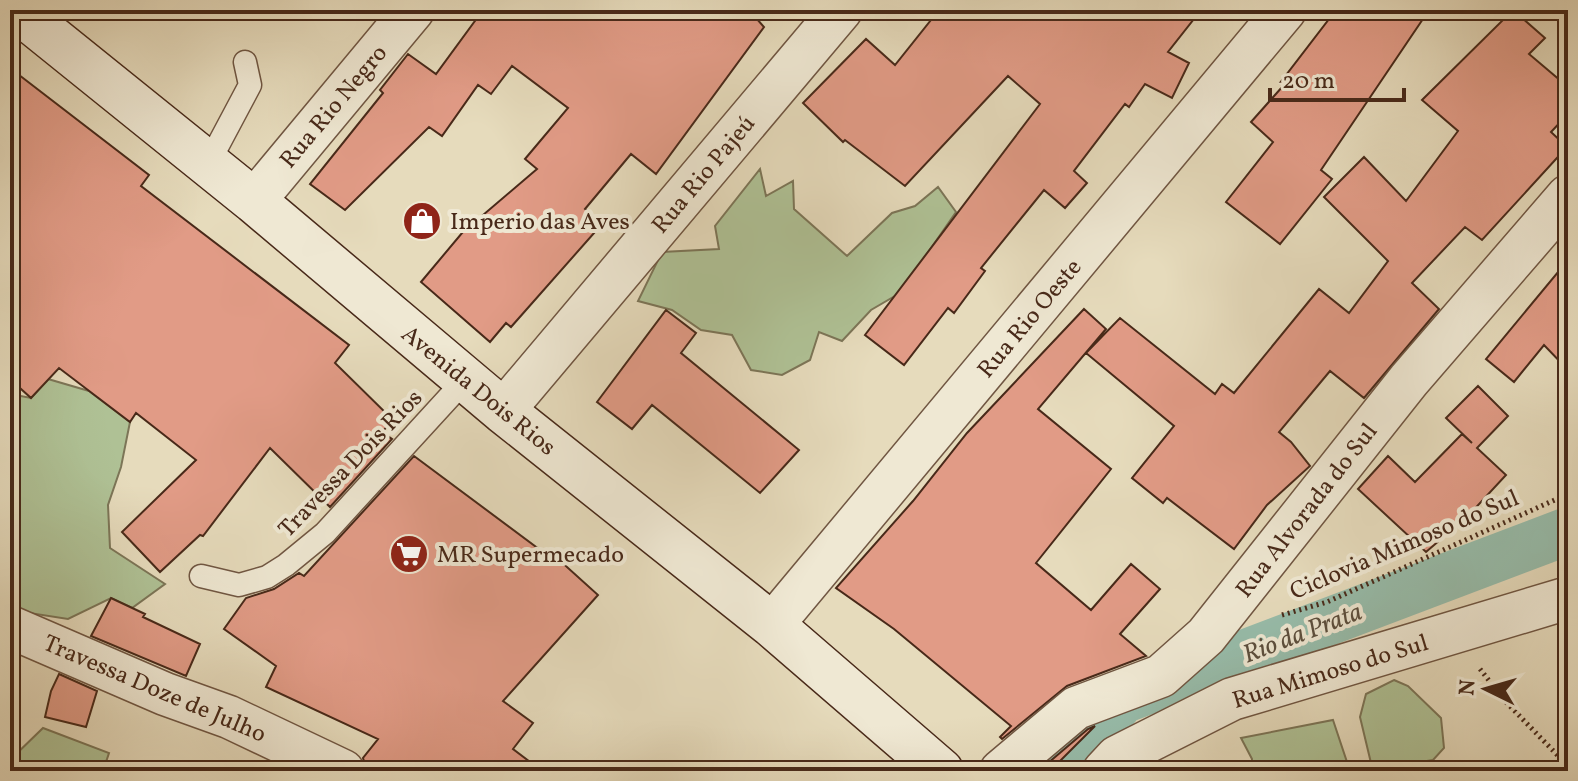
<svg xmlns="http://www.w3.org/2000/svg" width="1578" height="781" viewBox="0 0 1578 781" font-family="Vollkorn,serif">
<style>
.green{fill:#afc195;stroke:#7c7557;stroke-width:2}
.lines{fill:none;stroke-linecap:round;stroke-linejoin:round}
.canal{stroke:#97bcaa;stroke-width:48}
.building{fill:#e19b86;stroke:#482919;stroke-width:2}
.lane-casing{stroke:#705642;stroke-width:25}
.street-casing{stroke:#705642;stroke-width:45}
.secondary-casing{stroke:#482919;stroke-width:47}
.path{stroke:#482919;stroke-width:5;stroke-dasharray:2 4;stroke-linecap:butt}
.lane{stroke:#efe8d3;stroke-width:22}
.street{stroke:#efe8d3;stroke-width:42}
.secondary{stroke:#efe8d3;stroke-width:44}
.labels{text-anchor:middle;stroke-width:8;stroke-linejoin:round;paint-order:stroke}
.street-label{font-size:24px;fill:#482919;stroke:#efe8d3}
.poi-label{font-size:24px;fill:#482919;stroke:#efe8d3;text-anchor:start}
.water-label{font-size:26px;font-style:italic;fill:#5c4e3d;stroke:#efe8d3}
</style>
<rect width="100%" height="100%" fill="#e6dbbc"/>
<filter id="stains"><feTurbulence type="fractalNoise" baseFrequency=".0025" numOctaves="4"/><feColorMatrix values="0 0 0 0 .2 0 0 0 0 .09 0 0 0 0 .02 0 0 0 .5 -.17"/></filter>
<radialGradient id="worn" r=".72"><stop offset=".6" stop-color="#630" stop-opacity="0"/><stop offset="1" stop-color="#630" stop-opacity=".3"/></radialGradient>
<path class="green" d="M760 169 766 196 793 181 794 209 847 256 892 213 915 206 938 187 956 212 900 293 871 310 842 341 819 332 810 360 782 375 751 370 732 335 701 330 672 310 638 301 662 252 719 249 715 226Z
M48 379 89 391 130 422 121 467 108 505 110 548 165 584 132 608 111 598 68 619 10 610V394L31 398Z
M1394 680 1408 686 1441 718 1444 748 1433 760 1421 762 1415 771H1386L1371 763 1360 717 1366 694Z
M1333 720 1350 771H1251L1252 759 1241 738Z
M43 728 109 753 103 771H10V760Z"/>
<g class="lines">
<path class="canal" d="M1064 771 1122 700 1568 531"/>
</g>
<path class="building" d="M483 10H749L764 27 656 174 631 154 585 209 602 224 511 327 506 323 490 342 421 282 462 233 537 169 525 159 568 108 512 66 491 94 478 85 442 136 429 127 345 210 310 184 383 93 380 90 408 54 436 74Z
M939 10H1201L1168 52 1189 63 1172 98 1145 84 1129 107 1125 104 1074 171 1087 183 1065 208 1044 190 981 268 985 271 954 313 948 308 904 365 865 335 1040 104 1008 76 905 186 845 140 843 142 803 103 866 39 895 65Z
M1336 10H1429L1321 170 1332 179 1280 244 1226 202 1273 142 1251 122 1283 86 1280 83Z
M1513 10 1545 38 1529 54 1568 87V114L1551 132 1567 147 1482 240 1465 227 1412 283 1439 309 1364 398 1330 371 1279 432 1291 442 1310 466 1267 505 1234 549 1167 498 1163 503 1132 478 1174 426 1086 353 1120 318 1215 394 1222 384 1234 393 1319 289 1349 313 1388 261 1324 197 1364 157 1406 201 1458 131 1422 100Z
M10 68 149 175 141 186 349 345 335 363 393 420 382 432 392 439 330 507 270 448 203 536 200 535 160 572 122 532 196 460 136 413 130 422 59 368 31 398 10 379Z
M1568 260V370L1544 345 1514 382 1486 359Z
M1084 309 1106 329 1038 409 1111 469 1036 563 1091 610 1131 564 1160 589 1120 634 1146 656 1067 686 1002 739 1000 737 1011 726 894 629 836 588 913 501 967 433Z
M666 310 696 333 681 353 799 450 760 493 652 405 632 429 597 402Z
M1478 386 1508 416 1477 448 1506 475 1468 516 1426 552 1358 489 1388 456 1415 482 1462 434 1472 443 1446 418Z
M414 456 555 561 557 558 598 595 503 701 533 723 513 749 542 771H367L363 758 378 739 266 687 276 666 224 629 246 598 274 589 299 573 304 576Z
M111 598 145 614 143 617 200 644 186 676 91 636Z
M59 674 97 691 86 727 45 717 51 691Z
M1095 726 1050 771 1041 769 1088 729Z"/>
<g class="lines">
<defs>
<path id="lane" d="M208 164 250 85 245 62
M201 576 239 585 267 577 286 565 325 533 465 380"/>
<path id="street" d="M254 201 413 10
M503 411 841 10
M772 625 1285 10
M10 627 165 694 229 717 343 771
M1001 771 1076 708 1161 676 1206 636 1409 380 1568 196
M1104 771 1117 757 1232 699 1568 598"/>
<path id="secondary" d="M17 10 254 201 503 411 772 625 941 771"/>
</defs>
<use href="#lane" class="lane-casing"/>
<use href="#street" class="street-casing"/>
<use href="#secondary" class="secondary-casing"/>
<path class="path" d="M1282 615 1327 602 1568 494
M1480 669 1505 701 1568 766"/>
<use href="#lane" class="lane"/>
<use href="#street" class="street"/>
<use href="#secondary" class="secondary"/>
</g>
<defs>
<symbol id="shop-disc" viewBox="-11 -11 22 22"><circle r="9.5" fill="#8f2418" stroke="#efe8d3"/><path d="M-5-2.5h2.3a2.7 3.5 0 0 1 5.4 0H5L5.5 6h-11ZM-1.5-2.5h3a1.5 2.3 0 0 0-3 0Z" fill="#fff"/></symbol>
<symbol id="supermarket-disc" viewBox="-11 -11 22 22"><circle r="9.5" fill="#8f2418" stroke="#efe8d3"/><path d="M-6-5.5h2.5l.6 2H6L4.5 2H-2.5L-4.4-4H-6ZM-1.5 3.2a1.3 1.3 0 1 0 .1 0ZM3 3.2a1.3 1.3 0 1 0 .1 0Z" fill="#fff"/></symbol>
</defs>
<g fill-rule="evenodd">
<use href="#shop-disc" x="400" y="199" width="44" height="44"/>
<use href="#supermarket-disc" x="387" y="532" width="44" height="44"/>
</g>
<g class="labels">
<g class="street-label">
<text transform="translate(333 106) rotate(-50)" y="8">Rua Rio Negro</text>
<text transform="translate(703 174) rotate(-50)" y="8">Rua Rio Pajeú</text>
<text transform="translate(1029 318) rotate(-50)" y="8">Rua Rio Oeste</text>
<text transform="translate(479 390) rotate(39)" y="8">Avenida Dois Rios</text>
<text transform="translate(350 463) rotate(-46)" y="8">Travessa Dois Rios</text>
<text transform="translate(1306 510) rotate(-52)" y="8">Rua Alvorada do Sul</text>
<text transform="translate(1404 544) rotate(-23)" y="8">Ciclovia Mimoso do Sul</text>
<text transform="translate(1330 671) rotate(-17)" y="8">Rua Mimoso do Sul</text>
<text transform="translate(155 688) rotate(23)" y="8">Travessa Doze de Julho</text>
</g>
<g class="poi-label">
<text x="450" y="229">Imperio das Aves</text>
<text x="437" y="562">MR Supermecado</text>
</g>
<g class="water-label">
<text transform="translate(1302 632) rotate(-21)" y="9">Rio da Prata</text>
</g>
</g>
<rect width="1578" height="781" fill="none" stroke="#e6dbbc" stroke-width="40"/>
<rect x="12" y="12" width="1554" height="757" fill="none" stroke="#482919" stroke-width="4"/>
<rect x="20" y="20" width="1538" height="741" fill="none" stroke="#482919" stroke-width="2"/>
<g transform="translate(1486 689) rotate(275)" stroke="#efe8d3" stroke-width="6" paint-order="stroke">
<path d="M0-6L14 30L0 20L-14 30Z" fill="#482919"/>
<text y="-12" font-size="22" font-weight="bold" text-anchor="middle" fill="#482919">N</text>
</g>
<path d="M1270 88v12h134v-12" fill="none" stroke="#482919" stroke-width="4"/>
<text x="1282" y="88" font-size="24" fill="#482919" stroke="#efe8d3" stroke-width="6" paint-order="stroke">20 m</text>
<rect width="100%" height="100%" filter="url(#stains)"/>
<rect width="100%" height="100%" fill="url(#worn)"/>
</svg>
